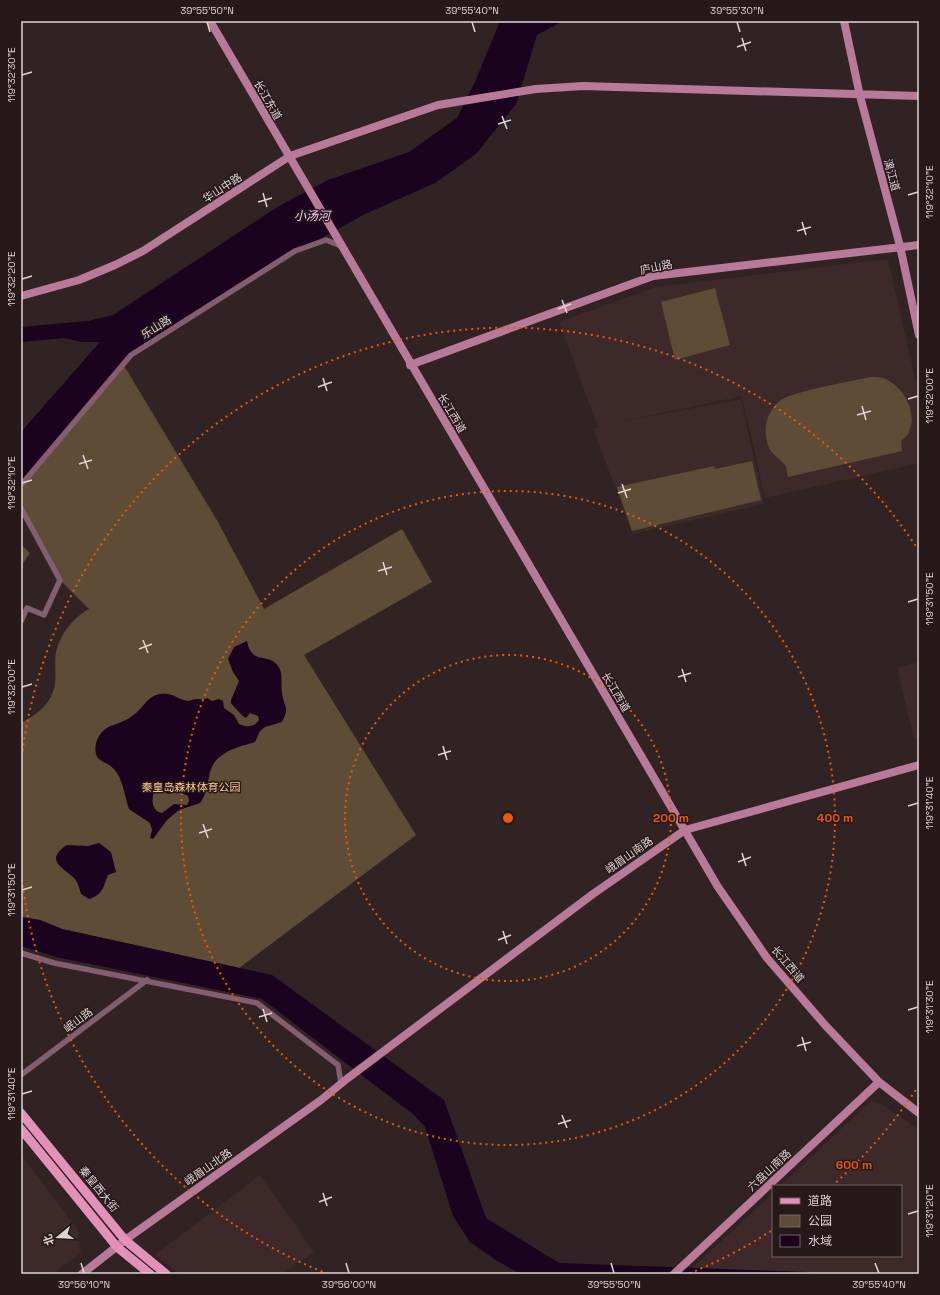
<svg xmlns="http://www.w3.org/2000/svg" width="940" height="1295" viewBox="0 0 940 1295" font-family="'Space Grotesk','Noto Sans SC',sans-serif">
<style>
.built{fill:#3e292a}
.green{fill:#5f4c36}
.water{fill:#1b021f;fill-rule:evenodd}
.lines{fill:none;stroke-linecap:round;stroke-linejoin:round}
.street{stroke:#845d70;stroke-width:5.5}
.secondary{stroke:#b97a99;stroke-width:8}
.primary{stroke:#e391b9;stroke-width:9}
.ticks{fill:none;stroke:#ded4d4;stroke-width:1.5}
.ring{fill:none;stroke:#e8590c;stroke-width:2;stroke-dasharray:2 4}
.labels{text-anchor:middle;stroke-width:3;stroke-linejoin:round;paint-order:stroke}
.street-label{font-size:11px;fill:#ded4d4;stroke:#27191a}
.park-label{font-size:11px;fill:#fdc789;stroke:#27191a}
.water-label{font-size:12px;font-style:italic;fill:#f3c8f9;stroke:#27191a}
.centre{fill:#e8590c;stroke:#27191a;stroke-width:2}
.ring-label{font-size:12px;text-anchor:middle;font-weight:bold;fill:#e8590c;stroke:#27191a;stroke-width:3;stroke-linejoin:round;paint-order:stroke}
.neatline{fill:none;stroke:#ded4d4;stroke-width:1.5}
.ticks-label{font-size:10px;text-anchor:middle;fill:#ded4d4}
</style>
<rect width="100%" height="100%" fill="#312323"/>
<path class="built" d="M888 259 919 396V463L765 498 742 396 615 423 741 399 764 504 633 534 593 429 598 427 559 322 656 287Z
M919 662V738L914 739 897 668Z
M871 1101 881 1104 919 1130V1274H686L773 1193V1256H901V1186H780Z
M21 1155 77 1228 81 1253 53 1274H21Z
M260 1175 314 1252 282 1274H180L155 1255Z"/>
<path class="green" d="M715 288 730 345 675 360 661 302Z
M123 364 218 522 264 609 402 529 432 582 304 655 416 835 239 968 62 929 40 920 21 917V723C32 717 43 710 49 700 60 682 53 669 56 652 60 634 74 617 89 609L60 580 21 508V485Z
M871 377C875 377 880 377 883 378 903 385 918 412 909 432 908 435 904 439 901 441L902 451 788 477C787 473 787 468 785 465 778 456 769 454 767 441 763 425 768 410 781 400 794 391 853 381 871 377Z
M752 461 761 500 632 531 617 487 714 466 715 469Z
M21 545 30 553 21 566Z"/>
<path class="water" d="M500 21H563L537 35 516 104 476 154 435 183 365 214 309 245 294 248 135 351 21 481V432L100 342H82L64 338 21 342V327L88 321 113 315 279 206 328 180 409 152 457 118 475 82Z
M247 641C252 666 268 652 278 666 284 674 280 684 282 693 284 707 290 707 282 722L265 727 260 731 255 742C235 748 212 753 209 777 207 787 206 795 200 803L179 810 167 820 153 839 150 838 152 830 150 823 129 809C124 795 124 781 114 769 109 763 98 762 96 754 94 746 97 737 103 731 108 725 124 723 132 716 143 709 147 696 160 694 174 692 177 700 189 701 193 699 199 698 203 700L207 698 212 701 219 699 223 701 224 708 234 715 239 724C248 728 254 727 259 720L258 716 250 713 246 718C243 717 233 706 231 703V700L239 681 233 672 228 659 234 647ZM159 788 168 794C176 792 181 792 188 796L189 801 187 805 174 804 162 813C151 811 151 799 155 789Z
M99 843 111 852 116 872 108 875C103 887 103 895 89 899L81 894C79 888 78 881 73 877 61 867 45 859 67 845L88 846Z
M21 917 40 920 62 929 272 975 444 1100 486 1218 559 1263 807 1272 813 1274H521L497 1261 470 1242 453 1216 425 1127 414 1115 262 999 56 957 21 946Z"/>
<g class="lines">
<path class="street" d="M21 485 131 355 295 251 326 240 341 246
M21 508 60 580 44 615 27 608 21 621
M21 953 54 963 257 1003 338 1065 341 1083
M21 1075 147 980"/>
<path class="secondary" d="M210 21 718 887 767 958 825 1025 879 1082 919 1113
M844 21 860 96 900 246 919 335
M21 296 79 280 115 265 143 251 290 156 438 105 536 89 583 86 919 96
M410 365 653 276 919 245
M82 1274 125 1240 321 1100 348 1078 593 894 685 830 919 765
M674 1274 879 1082"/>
<path class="primary" d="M21 1113 125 1240 166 1274
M21 1129 117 1247 150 1274"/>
</g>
<path class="ticks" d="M207 22 210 32M472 22 475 32M737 22 740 32M742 38 746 51M737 47 751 42M22 75 32 72M502 116 507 129M498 124 511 120M263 193 267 207M908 195 918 192M258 202 272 198M802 222 806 235M797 231 811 227M22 279 32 276M562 300 567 313M558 309 571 304M323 378 327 391M318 387 332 382M908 399 918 396M862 406 866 420M857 415 871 411M83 455 88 469M79 464 92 460M22 483 32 480M622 484 627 498M618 493 631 489M383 562 387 575M378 571 392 567M908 602 918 599M143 640 148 653M139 649 152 644M682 669 686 682M678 677 691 673M22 687 32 684M443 746 447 760M438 755 451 751M908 806 918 803M203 824 208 838M199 833 212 829M742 853 746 866M738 862 751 857M22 890 32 887M503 931 507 944M498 940 511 935M263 1009 267 1022M908 1010 918 1007M259 1017 272 1013M802 1037 806 1051M797 1046 811 1042M22 1094 32 1091M562 1115 567 1128M558 1124 571 1120M323 1193 327 1206M319 1202 332 1197M908 1214 918 1211M81 1263 84 1273M346 1263 349 1273M611 1263 614 1273M875 1263 879 1273"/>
<g class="ring">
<circle cx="508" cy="818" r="163"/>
<circle cx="508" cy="818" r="327"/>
<path d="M919 1085A490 490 0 0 1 833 1185M771 1231A490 490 0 0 1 688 1274M328 1274A490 490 0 0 1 21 873M21 763A490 490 0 0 1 919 551"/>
</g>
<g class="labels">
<g class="street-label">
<text transform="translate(268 100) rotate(60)" y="4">长江东道</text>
<text transform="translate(892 175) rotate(75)" y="4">漓江道</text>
<text transform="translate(222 188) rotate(-33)" y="4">华山中路</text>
<text transform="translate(656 267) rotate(-12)" y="4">庐山路</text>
<text transform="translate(156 327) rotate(-32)" y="4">乐山路</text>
<text transform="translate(452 413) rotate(59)" y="4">长江西道</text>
<text transform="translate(616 692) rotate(59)" y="4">长江西道</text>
<text transform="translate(629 855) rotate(-35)" y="4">峨眉山南路</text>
<text transform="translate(788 964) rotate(50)" y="4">长江西道</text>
<text transform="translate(78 1020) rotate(-37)" y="4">岷山路</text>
<text transform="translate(208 1167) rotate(-35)" y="4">峨眉山北路</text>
<text transform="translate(769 1170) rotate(-43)" y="4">六盘山南路</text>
<text transform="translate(99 1189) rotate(51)" y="4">秦皇西大街</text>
</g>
<g class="park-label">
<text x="191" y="791">秦皇岛森林体育公园</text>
</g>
<g class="water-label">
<text x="312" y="220">小汤河</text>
</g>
</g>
<circle cx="508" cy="818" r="6" class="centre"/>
<g class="ring-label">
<text x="671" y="822">200 m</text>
<text x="835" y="822">400 m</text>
<text x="854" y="1169">600 m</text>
</g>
<rect width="940" height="1295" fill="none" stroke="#27191a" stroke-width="44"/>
<rect x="772" y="1185" width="130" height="72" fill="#27191a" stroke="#706464"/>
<rect x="780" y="1198" width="20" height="6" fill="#e391b9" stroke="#706464"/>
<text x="808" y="1205" font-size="12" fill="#ded4d4">道路</text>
<rect x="780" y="1215" width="20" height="12" fill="#5f4c36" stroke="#706464"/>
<text x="808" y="1225" font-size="12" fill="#ded4d4">公园</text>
<rect x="780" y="1235" width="20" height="12" fill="#1b021f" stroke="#706464"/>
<text x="808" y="1245" font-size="12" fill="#ded4d4">水域</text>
<g transform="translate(58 1237) rotate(252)" stroke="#27191a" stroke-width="3" paint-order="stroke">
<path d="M0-3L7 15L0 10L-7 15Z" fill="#ded4d4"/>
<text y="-6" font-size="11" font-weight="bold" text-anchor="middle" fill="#ded4d4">北</text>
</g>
<rect x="22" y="22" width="896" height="1251" class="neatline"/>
<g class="ticks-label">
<text x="207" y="14">39°55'50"N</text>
<text x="472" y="14">39°55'40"N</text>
<text x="737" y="14">39°55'30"N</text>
<text transform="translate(11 75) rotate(-90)" y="4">119°32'30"E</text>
<text transform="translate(929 192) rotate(-90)" y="4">119°32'10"E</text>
<text transform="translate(11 279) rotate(-90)" y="4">119°32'20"E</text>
<text transform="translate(929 396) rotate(-90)" y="4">119°32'00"E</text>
<text transform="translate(11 483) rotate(-90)" y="4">119°32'10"E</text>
<text transform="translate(929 599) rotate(-90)" y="4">119°31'50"E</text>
<text transform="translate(11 687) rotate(-90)" y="4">119°32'00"E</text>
<text transform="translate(929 803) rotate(-90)" y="4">119°31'40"E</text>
<text transform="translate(11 890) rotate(-90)" y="4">119°31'50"E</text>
<text transform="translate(929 1007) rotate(-90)" y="4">119°31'30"E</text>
<text transform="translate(11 1094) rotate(-90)" y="4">119°31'40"E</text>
<text transform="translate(929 1211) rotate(-90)" y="4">119°31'20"E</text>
<text x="84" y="1288">39°56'10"N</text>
<text x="349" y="1288">39°56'00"N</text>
<text x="614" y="1288">39°55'50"N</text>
<text x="879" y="1288">39°55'40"N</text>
</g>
</svg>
